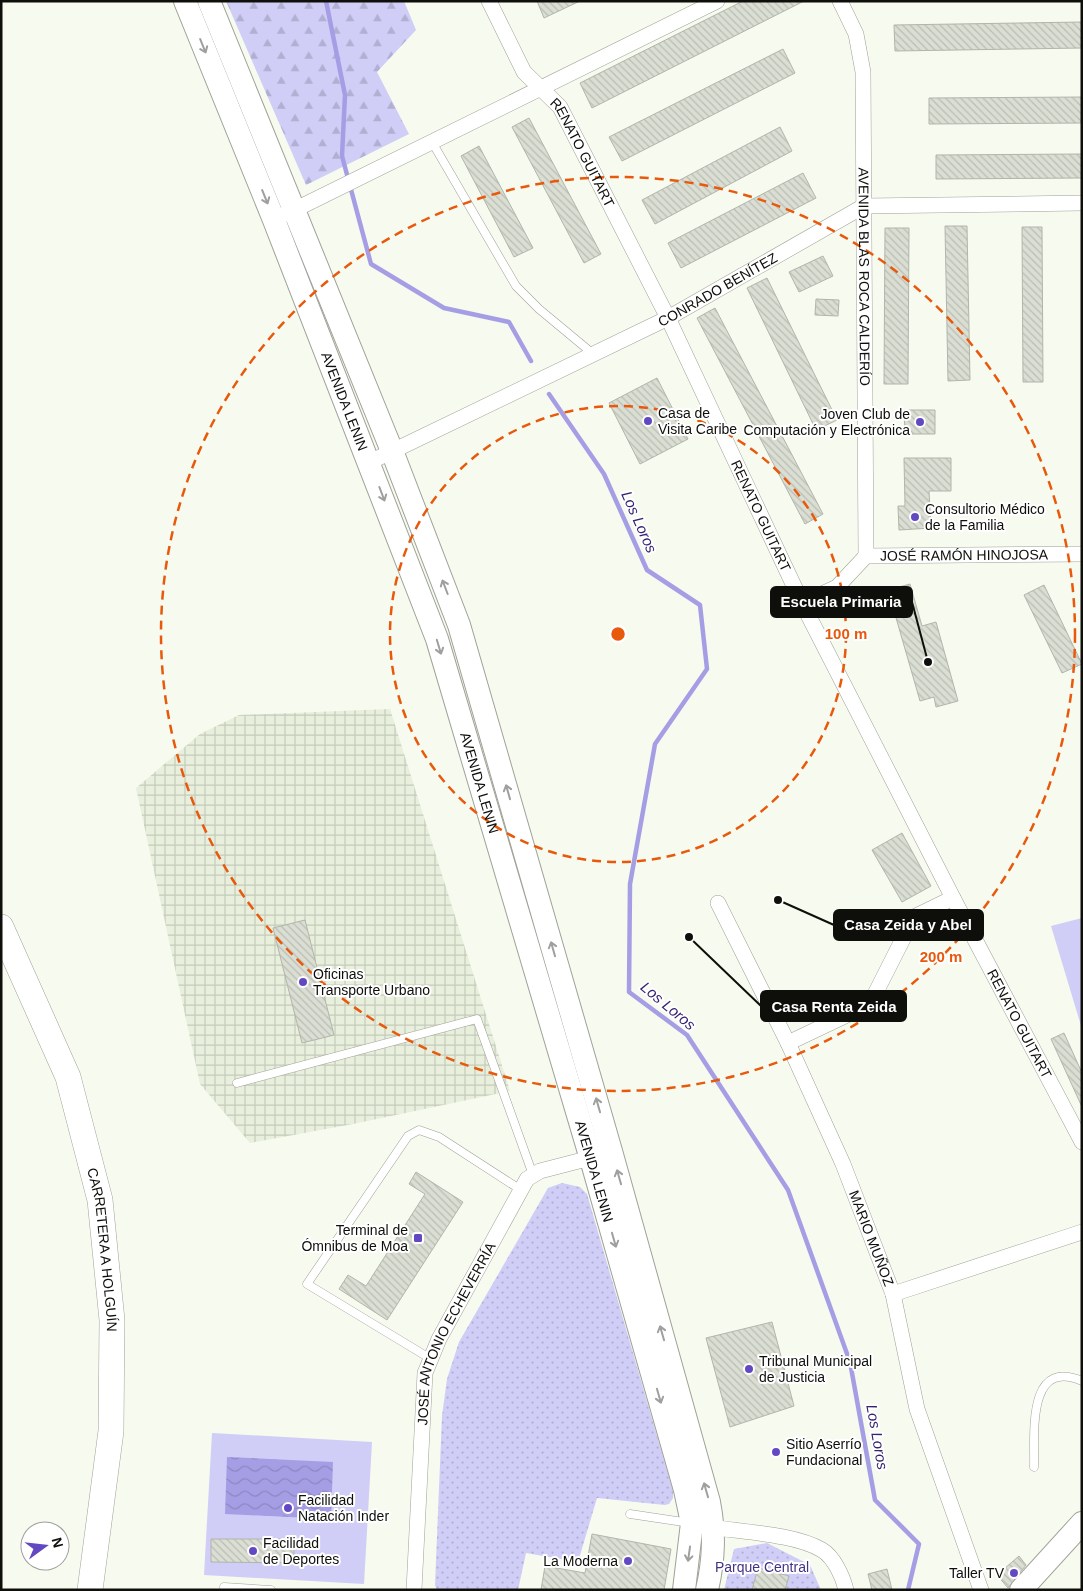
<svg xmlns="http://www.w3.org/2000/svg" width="1083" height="1591" viewBox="0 0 1083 1591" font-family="Helvetica,sans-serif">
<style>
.industrial{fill:url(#industrial-grid)}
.grass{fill:url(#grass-dots)}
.forest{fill:url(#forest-firs)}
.pitch{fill:#d0cdf7}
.water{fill:url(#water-waves)}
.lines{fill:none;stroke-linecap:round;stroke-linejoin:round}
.stream{stroke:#a59ee4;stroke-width:4.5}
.building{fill:url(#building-back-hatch);stroke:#b1b5aa}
.service-casing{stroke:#9ea297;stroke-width:9}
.minor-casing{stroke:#9ea297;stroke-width:16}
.secondary-casing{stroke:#9ea297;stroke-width:24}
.primary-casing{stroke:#9ea297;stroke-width:26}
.service{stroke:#fff;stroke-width:8}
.minor{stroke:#fff;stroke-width:15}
.secondary{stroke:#fff;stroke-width:22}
.primary{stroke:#fff;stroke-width:25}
.oneway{stroke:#9f9f9d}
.ring{fill:none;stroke:#e8590c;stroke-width:2.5;stroke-dasharray:9 6}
.poi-dot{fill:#6349c1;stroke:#fff;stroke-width:2}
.labels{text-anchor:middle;stroke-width:4;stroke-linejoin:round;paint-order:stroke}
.street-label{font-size:14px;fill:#0e0f0b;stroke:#fff}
.poi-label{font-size:14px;fill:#0e0f0b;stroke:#fff;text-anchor:start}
.park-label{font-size:14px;fill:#433384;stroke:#fff}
.water-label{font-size:15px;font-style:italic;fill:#352272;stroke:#fff}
.centre{fill:#e8590c;stroke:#fff;stroke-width:2.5}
.ring-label{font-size:15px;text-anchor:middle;font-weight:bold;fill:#e8590c;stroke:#fff;stroke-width:4;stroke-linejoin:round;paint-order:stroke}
.leader{fill:none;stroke:#0e0f0b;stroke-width:2}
.callout-dot{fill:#0e0f0b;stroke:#fff;stroke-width:2}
.callout{fill:#0e0f0b;stroke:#0e0f0b;stroke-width:2}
.callout-label{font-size:15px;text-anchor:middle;font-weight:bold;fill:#fff}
</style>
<defs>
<pattern id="industrial-grid" width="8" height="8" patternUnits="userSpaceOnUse" patternTransform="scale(1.25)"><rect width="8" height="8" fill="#e8efdc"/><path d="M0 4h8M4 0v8" fill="none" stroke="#c6ccbb"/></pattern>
<pattern id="grass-dots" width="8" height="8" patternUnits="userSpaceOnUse" patternTransform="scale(1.25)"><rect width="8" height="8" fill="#d0cdf7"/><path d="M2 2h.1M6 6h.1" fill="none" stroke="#b1afd2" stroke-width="1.8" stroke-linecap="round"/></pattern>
<pattern id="forest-firs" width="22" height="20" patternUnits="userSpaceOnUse" patternTransform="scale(1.25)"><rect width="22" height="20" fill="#d0cdf7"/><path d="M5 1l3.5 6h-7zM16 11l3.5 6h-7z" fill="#b1afd2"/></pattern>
<pattern id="water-waves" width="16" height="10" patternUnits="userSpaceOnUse" patternTransform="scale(1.25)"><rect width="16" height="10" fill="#a59ee4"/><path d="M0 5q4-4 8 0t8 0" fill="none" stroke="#8d87c2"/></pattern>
<pattern id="building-back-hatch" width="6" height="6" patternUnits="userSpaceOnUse" patternTransform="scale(1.25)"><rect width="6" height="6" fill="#daded3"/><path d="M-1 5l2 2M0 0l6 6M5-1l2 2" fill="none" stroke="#babdb4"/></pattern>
</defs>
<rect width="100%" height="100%" fill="#f6faef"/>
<path class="industrial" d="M390 709 510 1091 353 1124 250 1143 200 1084 136 788 200 734 239 715Z"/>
<path class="grass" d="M562 1183 580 1187 587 1194 673 1491V1498L669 1504 665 1505 597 1498 578 1562 526 1553 518 1590H437L435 1585 442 1416 447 1379 459 1342 548 1188Z
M767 1543 810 1565 821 1590H724L734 1549Z"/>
<path class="forest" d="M226 1H404L416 30 377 72 409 134 306 185Z"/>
<path class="pitch" d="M1082 918V1029L1051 926Z
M212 1433 372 1442 364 1584 204 1575Z"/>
<path class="water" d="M227 1457 333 1462 331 1519 225 1514Z"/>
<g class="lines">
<path class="stream" d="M326 1 345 95 342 156 371 264 444 308 509 322 531 361
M549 394 604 474 647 570 700 605 707 669 655 744 630 884 629 992 687 1035 788 1190 850 1362 875 1500 919 1544 908 1590"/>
</g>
<path class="building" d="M537 1H580L544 18Z
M743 1H804L592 108 580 83Z
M1082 22V48L895 51 894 25Z
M783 49 795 73 622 161 609 137Z
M1082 97V123L929 124V98Z
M529 118 601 254 584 263 512 127Z
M780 127 792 151 655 224 642 200Z
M479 146 533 248 514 257 461 156Z
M1082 154V178L936 179V155Z
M803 173 816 198 681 268 668 243Z
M945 226H967L970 380 948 381Z
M1022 227H1042L1043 382H1023Z
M885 228H909L908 384H884Z
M823 256 833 276 799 292 789 272Z
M767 278 837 420 816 430 747 288Z
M816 299 839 300 838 316 815 315Z
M715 308 823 514 805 524 697 318Z
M657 378 688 439 640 464 609 403Z
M904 410H935V434H905Z
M904 458H951V491H929L931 528 899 530 898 506H905Z
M910 584 922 626 936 622 958 701 936 707 934 697 920 701 888 590Z
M1044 585 1082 664 1062 673 1024 595Z
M902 833 931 886 902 902 872 850Z
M305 920 334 1035 302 1043 273 928Z
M1064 1033 1082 1073V1107L1051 1039Z
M416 1172 463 1202 387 1320 339 1289 348 1275 366 1286 425 1194 409 1184Z
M772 1322 794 1406 730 1427 706 1338Z
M592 1534 671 1549 664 1590H541L545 1566 585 1573Z
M211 1539H294V1563L211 1562Z
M1019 1556 1026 1565 1008 1588 997 1575Z
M758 1568 789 1576 785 1590H752Z
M887 1569 892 1590H872L868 1574Z"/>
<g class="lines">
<defs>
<path id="service" d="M432 142 516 286 539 309 592 353
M237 1083 477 1019 533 1175
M431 1359 307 1284 408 1136 419 1130 439 1137 521 1190
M1034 1467C1035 1436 1026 1357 1082 1381
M630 1514 690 1523
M224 1587 271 1590"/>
<g id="minor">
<path id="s1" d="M489 1 524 72 560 107 668 318 802 603 953 898 1082 1142"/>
<path id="s2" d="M840 1 856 34 863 72 866 556"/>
<path d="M286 214 717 1"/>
<path id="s3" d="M370 462 668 318 864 206 1082 203"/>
<path id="s4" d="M802 603 837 587 866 556 1082 554"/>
<path id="s5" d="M718 903 788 1043 843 1164 893 1294 917 1409 981 1590"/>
<path d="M788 1043 870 1004 914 917 953 898"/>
<path d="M893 1294 1082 1232"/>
<path d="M704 1526C737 1532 793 1533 822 1550 834 1557 843 1577 846 1590"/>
<path id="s6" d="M414 1590 425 1373 439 1339 527 1179 540 1171 598 1156"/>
</g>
<g id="secondary">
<path id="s7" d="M185 1 274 220 437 639 591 1159 685 1490 692 1523 684 1590"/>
<path d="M209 1 392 451 459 625 611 1151 709 1502C715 1533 714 1559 707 1590"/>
<path d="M1021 1590 1082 1523"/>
</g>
<g id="primary">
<path id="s8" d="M1 927 68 1077 100 1200 112 1320 111 1431 90 1590"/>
</g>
</defs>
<use href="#service" class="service-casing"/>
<use href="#minor" class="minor-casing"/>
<use href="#secondary" class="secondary-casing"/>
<use href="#primary" class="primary-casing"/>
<use href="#service" class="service"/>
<use href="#minor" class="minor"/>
<use href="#secondary" class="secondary"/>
<use href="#primary" class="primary"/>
</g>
<defs><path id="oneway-shaft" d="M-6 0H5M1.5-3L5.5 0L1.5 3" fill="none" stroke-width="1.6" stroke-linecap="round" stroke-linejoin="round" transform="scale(1.25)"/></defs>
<g class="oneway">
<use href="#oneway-shaft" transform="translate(203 46) rotate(68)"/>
<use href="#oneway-shaft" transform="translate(265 197) rotate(68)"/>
<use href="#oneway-shaft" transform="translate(382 494) rotate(69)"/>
<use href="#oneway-shaft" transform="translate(445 587) rotate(-111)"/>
<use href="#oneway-shaft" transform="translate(439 647) rotate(73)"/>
<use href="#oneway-shaft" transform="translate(508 792) rotate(-106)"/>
<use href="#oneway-shaft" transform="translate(553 949) rotate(-106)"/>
<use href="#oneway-shaft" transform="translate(598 1105) rotate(-106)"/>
<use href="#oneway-shaft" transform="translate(619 1177) rotate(-106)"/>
<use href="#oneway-shaft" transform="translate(614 1240) rotate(74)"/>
<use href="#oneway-shaft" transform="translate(662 1333) rotate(-106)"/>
<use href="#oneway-shaft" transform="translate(659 1396) rotate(74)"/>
<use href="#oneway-shaft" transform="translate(706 1490) rotate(-106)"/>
<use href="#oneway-shaft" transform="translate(689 1554) rotate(98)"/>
</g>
<g class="ring">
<circle cx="618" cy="634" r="228"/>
<circle cx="618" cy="634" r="457"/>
</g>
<g class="poi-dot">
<circle cx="648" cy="421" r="5"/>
<circle cx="920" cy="422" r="5"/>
<circle cx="915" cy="517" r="5"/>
<circle cx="303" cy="982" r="5"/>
<rect x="413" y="1233" width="10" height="10" rx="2.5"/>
<circle cx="749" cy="1369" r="5"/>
<circle cx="776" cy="1452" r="5"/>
<circle cx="288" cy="1508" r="5"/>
<circle cx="253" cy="1551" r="5"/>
<circle cx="628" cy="1561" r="5"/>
<circle cx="1014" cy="1573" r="5"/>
</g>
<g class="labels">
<g class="street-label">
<text dy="5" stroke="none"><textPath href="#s1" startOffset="180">RENATO GUITART</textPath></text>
<text dy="5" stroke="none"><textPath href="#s2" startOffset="280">AVENIDA BLAS ROCA CALDERÍO</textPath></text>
<text dy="5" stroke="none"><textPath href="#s3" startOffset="388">CONRADO BENÍTEZ</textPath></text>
<text dy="5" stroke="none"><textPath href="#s7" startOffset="431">AVENIDA LENIN</textPath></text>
<text dy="5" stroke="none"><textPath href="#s1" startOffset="585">RENATO GUITART</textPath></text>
<text dy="5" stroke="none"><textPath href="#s4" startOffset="179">JOSÉ RAMÓN HINOJOSA</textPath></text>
<text dy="5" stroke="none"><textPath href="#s7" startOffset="836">AVENIDA LENIN</textPath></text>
<text dy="5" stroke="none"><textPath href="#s1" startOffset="1155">RENATO GUITART</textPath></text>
<text dy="5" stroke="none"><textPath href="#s7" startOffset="1241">AVENIDA LENIN</textPath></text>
<text dy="5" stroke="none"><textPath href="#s5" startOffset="369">MARIO MUÑOZ</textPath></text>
<text dy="5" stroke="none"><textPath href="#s8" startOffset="341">CARRETERA A HOLGUÍN</textPath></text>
<text dy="5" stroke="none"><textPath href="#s6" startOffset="264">JOSÉ ANTONIO ECHEVERRÍA</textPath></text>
</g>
<g class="poi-label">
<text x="658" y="418">Casa de<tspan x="658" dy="16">Visita Caribe</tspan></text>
<text x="910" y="419" text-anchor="end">Joven Club de<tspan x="910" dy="16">Computación y Electrónica</tspan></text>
<text x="925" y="514">Consultorio Médico<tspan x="925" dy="16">de la Familia</tspan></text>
<text x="313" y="979">Oficinas<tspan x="313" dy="16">Transporte Urbano</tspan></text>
<text x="408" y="1235" text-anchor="end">Terminal de<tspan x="408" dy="16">Ómnibus de Moa</tspan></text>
<text x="759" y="1366">Tribunal Municipal<tspan x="759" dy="16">de Justicia</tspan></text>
<text x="786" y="1449">Sitio Aserrío<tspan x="786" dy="16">Fundacional</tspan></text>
<text x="298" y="1505">Facilidad<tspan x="298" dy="16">Natación Inder</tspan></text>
<text x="263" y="1548">Facilidad<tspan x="263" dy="16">de Deportes</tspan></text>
<text x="618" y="1566" text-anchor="end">La Moderna</text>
<text x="1004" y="1578" text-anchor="end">Taller TV</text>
</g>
<g class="park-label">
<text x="762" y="1572">Parque Central</text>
</g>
<g class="water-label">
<text transform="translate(639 522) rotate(66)" y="5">Los Loros</text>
<text transform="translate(668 1006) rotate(40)" y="5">Los Loros</text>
<text transform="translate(877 1437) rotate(80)" y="5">Los Loros</text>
</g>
</g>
<circle cx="618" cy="634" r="8" class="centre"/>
<g class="ring-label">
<text x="846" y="639">100 m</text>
<text x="941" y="962">200 m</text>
</g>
<path class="leader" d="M928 662L912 602M778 900L834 925M689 937L761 1006"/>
<g class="callout-dot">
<circle cx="928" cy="662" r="5"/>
<circle cx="778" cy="900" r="5"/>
<circle cx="689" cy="937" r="5"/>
</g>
<g class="callout">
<rect x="771" y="587" width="141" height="30" rx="5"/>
<rect x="834" y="910" width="149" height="30" rx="5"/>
<rect x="761" y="991" width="145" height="30" rx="5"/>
</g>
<g class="callout-label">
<text x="841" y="607">Escuela Primaria</text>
<text x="908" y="930">Casa Zeida y Abel</text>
<text x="834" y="1012">Casa Renta Zeida</text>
</g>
<rect width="1083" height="1591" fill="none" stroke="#0e0f0b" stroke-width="5"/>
<g transform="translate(45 1546) rotate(75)"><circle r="24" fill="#ffffff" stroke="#9f9f9d"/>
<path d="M0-4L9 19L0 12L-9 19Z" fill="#6349c1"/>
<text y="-8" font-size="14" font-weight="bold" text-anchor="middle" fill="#0e0f0b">N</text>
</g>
</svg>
